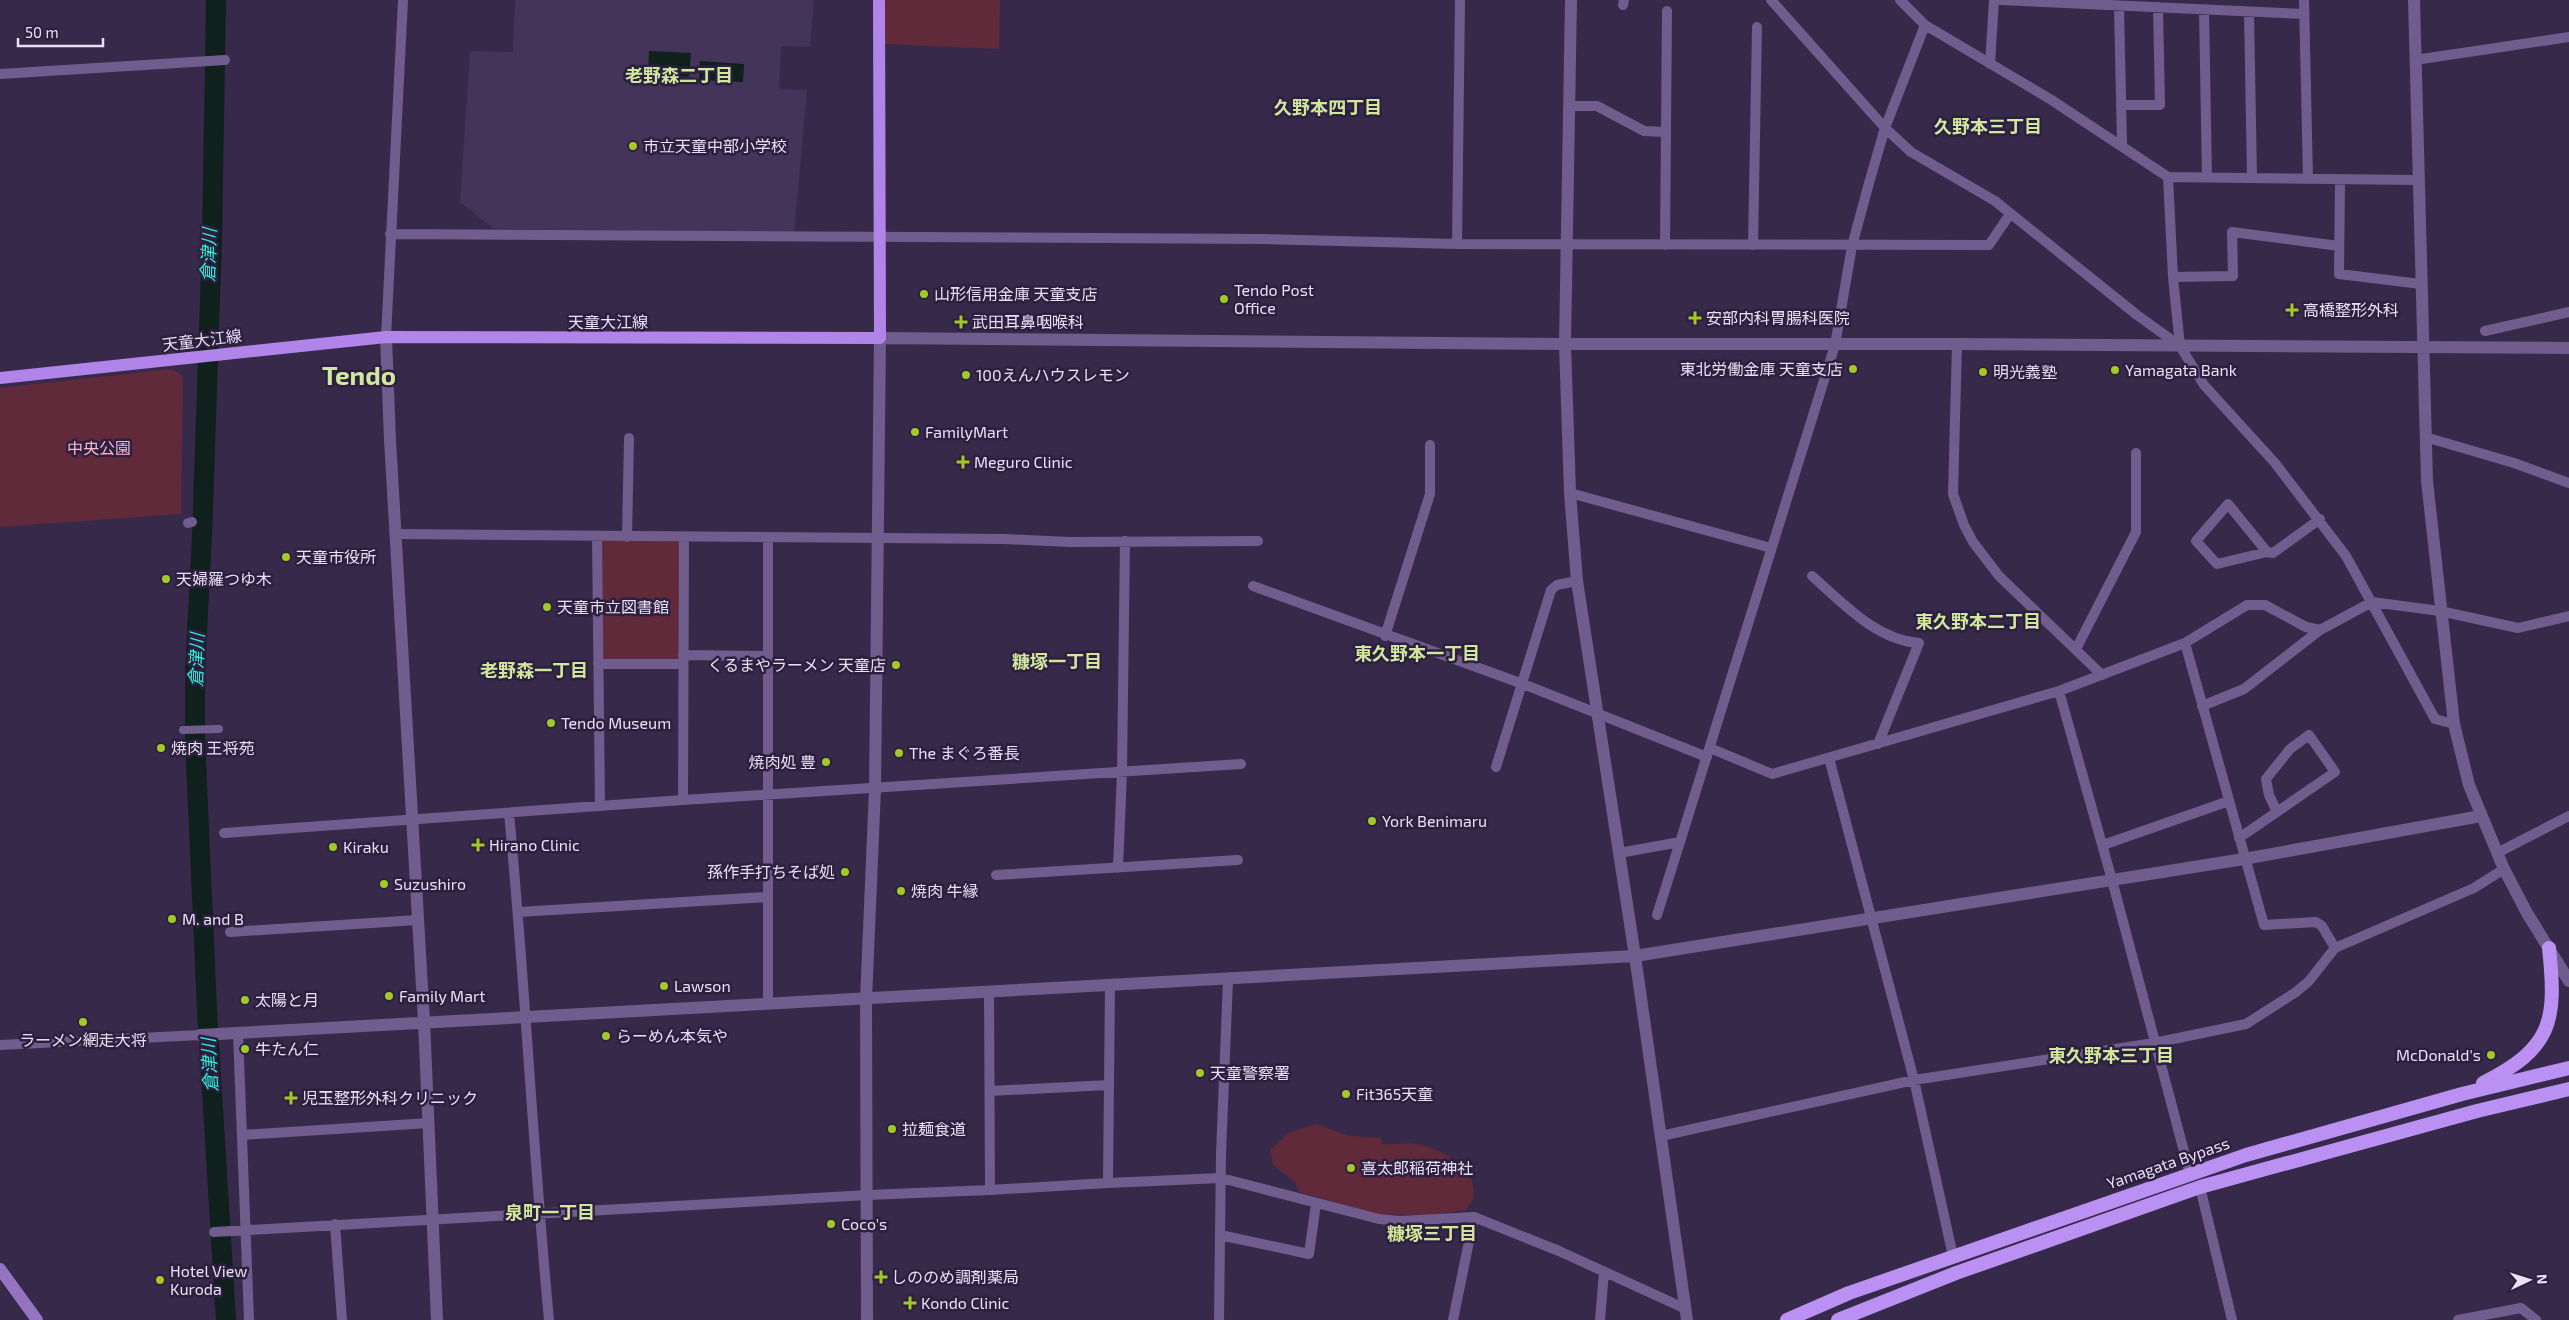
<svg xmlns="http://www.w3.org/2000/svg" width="2569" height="1320" viewBox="0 0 2569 1320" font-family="'Exo 2','Noto Sans JP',sans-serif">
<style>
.built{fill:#45345a}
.green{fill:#602a3b}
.water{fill:#0f201d}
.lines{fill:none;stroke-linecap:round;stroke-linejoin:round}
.river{stroke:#0f201d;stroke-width:20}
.pedestrian{stroke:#715c8e;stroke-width:8}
.minor{stroke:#715c8e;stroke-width:10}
.tertiary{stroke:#715c8e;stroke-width:12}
.secondary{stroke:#9473c1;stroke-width:12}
.primary{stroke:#b084e9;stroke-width:12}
.trunk{stroke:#ba90f2;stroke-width:14}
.poi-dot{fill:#a3c926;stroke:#2d1f3f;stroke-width:2}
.labels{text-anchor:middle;stroke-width:5;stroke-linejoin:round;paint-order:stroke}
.poi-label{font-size:16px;fill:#e8e0f5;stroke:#2d1f3f;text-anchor:start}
.street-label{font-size:16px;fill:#e8e0f5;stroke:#2d1f3f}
.park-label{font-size:16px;fill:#ffb6c8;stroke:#2d1f3f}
.neighbourhood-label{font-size:18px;font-weight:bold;fill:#d0e79d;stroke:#2d1f3f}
.water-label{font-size:18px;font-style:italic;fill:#2ff0da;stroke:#2d1f3f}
.town-label{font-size:26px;font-weight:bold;fill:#d0e79d;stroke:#2d1f3f}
</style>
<rect width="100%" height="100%" fill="#37294a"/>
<path class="built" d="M515 0H814L810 47 781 46 779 89 807 90 794 233 494 229 460 202 470 51 513 52Z"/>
<path class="green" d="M885 0H1000L999 49 885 44Z
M172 369 183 376 181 514 0 527V388Z
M598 538 682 540 681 663 600 662Z
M1317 1124 1349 1136 1381 1138 1382 1144C1395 1145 1408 1141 1421 1145 1448 1151 1492 1179 1466 1210L1430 1215 1377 1214 1299 1192 1295 1182 1273 1165 1270 1150 1290 1132Z"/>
<path class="water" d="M649 51 691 53 689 77 648 75Z
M700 61 744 64 743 82 699 80Z"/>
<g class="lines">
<path class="river" d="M216 0 212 241 202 536 195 672V738L207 1010 226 1320"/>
<path class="pedestrian" d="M183 730 219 729"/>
<path class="minor" d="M1771 0 1885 128 1911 152 1995 201 2137 315 2180 346 2204 385 2275 463 2346 556 2435 719 2454 724
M1900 0 1925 25 2050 99 2168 177 2418 180
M2001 0 2304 14
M2304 0 2308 178
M1623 5 1624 0
M2119 6 2122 145
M2204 10 2207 177
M2249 12 2252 178
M2415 60 2569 37
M1990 64 1994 0
M0 74 225 60
M2122 105H2160L2158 7
M1569 106H1597L1644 131 1665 132
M2168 177 2173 277 2180 346
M2340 180 2339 274 2421 284
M390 234 1262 239 1457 244 1989 245 2010 214
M1457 244 1460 0
M1665 245 1667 11
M1753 245 1757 27
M2173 277 2233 276 2232 232 2339 246
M2485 331 2569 312
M386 337 403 0
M1957 344 1953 494 1964 525 1973 542 1999 576 2102 675
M2425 437 2514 463 2569 483
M1570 493 1771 548
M188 523 192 522
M395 534 1004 539 1070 542 1258 541
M597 536 600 806
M627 537 629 438
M768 538V1004
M2267 552 2228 504 2196 541 2217 564 2267 552 2273 553 2320 519
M1812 576C1843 603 1876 640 1919 643L1878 744
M1253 586 1523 684 1707 757
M1385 636 1430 494V445
M2185 643 2264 925 2316 922 2322 926 2335 948
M2076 649 2136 532V453
M683 655 766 656
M598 664H683
M2059 691 2112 880 2190 1174
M2202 706 2244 689 2320 630
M1710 748 1772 774 2059 691 2185 643 2247 605H2265L2306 627 2320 630 2372 602 2440 611 2518 628 2569 616
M1829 758 1914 1080 1953 1256
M1496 767 1551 590 1557 585 1577 581
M683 800 684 538
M509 813C525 982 533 1151 549 1320
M224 833 683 800 1241 764
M2239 838 2335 772 2309 735 2290 749 2266 779 2269 795 2277 812
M2103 845 2229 801
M1619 853 1680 842 1835 345 1852 246 1869 183 1885 128 1925 25
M2497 853 2569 816
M1118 868 1122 772 1125 541
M996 875 1238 860
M519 912 766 897
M1657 915 1680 842
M230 932 418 920
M989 991 990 1190 1108 1183 1110 984
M238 1033 249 1320
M0 1045 200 1035
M990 1091 1109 1085
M242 1135 429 1123
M1661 1136 1914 1080 2154 1043 2246 1024 2296 992 2309 981 2335 948 2474 888 2504 869
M1108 1183 1221 1178 1379 1219 1400 1221 1474 1217 1559 1251 1686 1309
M2200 1187 2232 1320
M335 1224 342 1320
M214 1232 868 1195 990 1190
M1220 1235 1309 1254 1316 1204
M1219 1320 1221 1154 1228 980
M1453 1320 1474 1217
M1600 1320 1604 1272
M2458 1320 2521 1308 2536 1320"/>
<path class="tertiary" d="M1571 0 1565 344 1570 493 1577 581 1635 956 1687 1320
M2414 0 2427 481 2454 724 2469 785 2504 869 2527 913 2569 981
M386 337 390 440 424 1021 437 1320
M200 1035 1635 956 2244 859 2481 816
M867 1320 866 1000 875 789 880 338 1565 344H1957L2569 348"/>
<path class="secondary" d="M0 1269 37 1320"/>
<path class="primary" d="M0 378 386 337 880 338 879 0"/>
<path class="trunk" d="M2483 1083C2552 1048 2557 1022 2549 948
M1787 1320 1849 1293 2246 1155 2462 1094 2569 1068
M1838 1320 1956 1273 2200 1187 2477 1111 2569 1089"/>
</g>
<g class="poi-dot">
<circle cx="633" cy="146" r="5"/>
<circle cx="924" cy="294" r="5"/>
<circle cx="1224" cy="299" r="5"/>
<path d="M2289.5 302.5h5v5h5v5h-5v5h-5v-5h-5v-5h5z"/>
<path d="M1692.5 310.5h5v5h5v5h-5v5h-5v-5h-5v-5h5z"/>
<path d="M958.5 314.5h5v5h5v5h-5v5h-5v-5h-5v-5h5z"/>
<circle cx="1853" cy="369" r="5"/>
<circle cx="2115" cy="370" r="5"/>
<circle cx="1983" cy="372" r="5"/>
<circle cx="966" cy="375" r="5"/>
<circle cx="915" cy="432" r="5"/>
<path d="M960.5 454.5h5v5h5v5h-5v5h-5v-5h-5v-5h5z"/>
<circle cx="286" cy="557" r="5"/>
<circle cx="166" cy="579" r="5"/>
<circle cx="547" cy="607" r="5"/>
<circle cx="896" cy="665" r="5"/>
<circle cx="551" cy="723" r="5"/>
<circle cx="161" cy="748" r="5"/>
<circle cx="899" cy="753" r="5"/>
<circle cx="826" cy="762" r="5"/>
<circle cx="1372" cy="821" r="5"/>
<path d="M475.5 837.5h5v5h5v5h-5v5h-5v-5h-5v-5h5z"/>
<circle cx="333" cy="847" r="5"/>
<circle cx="845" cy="872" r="5"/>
<circle cx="384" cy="884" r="5"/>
<circle cx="901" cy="891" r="5"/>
<circle cx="172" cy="919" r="5"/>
<circle cx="664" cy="986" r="5"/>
<circle cx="389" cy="996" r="5"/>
<circle cx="245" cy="1000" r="5"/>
<circle cx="83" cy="1022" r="5"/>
<circle cx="606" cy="1036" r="5"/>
<circle cx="245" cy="1049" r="5"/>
<circle cx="2491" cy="1055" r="5"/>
<circle cx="1200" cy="1073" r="5"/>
<circle cx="1346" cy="1094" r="5"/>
<path d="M288.5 1090.5h5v5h5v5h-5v5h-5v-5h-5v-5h5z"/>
<circle cx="892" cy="1129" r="5"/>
<circle cx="1351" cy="1168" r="5"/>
<circle cx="831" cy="1224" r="5"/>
<path d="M878.5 1269.5h5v5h5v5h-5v5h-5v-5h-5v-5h5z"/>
<circle cx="160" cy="1280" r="5"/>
<path d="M907.5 1295.5h5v5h5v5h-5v5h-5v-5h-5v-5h5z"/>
</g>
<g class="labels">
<g class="poi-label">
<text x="643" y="152">市立天童中部小学校</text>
<text x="1234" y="296">Tendo Post<tspan x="1234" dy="18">Office</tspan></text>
<text x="934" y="300">山形信用金庫 天童支店</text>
<text x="2303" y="316">高橋整形外科</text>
<text x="1706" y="324">安部内科胃腸科医院</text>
<text x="972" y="328">武田耳鼻咽喉科</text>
<text x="1843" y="375" text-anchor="end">東北労働金庫 天童支店</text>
<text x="2125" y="376">Yamagata Bank</text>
<text x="1993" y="378">明光義塾</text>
<text x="976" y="381">100えんハウスレモン</text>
<text x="925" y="438">FamilyMart</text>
<text x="974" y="468">Meguro Clinic</text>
<text x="296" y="563">天童市役所</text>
<text x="176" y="585">天婦羅つゆ木</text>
<text x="557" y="613">天童市立図書館</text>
<text x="886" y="671" text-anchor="end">くるまやラーメン 天童店</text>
<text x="561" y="729">Tendo Museum</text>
<text x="171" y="754">焼肉 王将苑</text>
<text x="909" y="759">The まぐろ番長</text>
<text x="816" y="768" text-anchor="end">焼肉処 豊</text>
<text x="1382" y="827">York Benimaru</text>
<text x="489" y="851">Hirano Clinic</text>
<text x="343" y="853">Kiraku</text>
<text x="835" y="878" text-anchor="end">孫作手打ちそば処</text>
<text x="394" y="890">Suzushiro</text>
<text x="911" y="897">焼肉 牛縁</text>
<text x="182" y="925">M. and B</text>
<text x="674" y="992">Lawson</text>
<text x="399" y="1002">Family Mart</text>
<text x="255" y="1006">太陽と月</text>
<text x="616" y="1042">らーめん本気や</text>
<text x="83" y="1046" text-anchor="middle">ラーメン網走大将</text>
<text x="255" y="1055">牛たん仁</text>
<text x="2481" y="1061" text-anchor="end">McDonald's</text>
<text x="1210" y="1079">天童警察署</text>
<text x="1356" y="1100">Fit365天童</text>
<text x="302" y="1104">児玉整形外科クリニック</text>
<text x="902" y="1135">拉麺食道</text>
<text x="1361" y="1174">喜太郎稲荷神社</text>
<text x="841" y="1230">Coco's</text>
<text x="170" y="1277">Hotel View<tspan x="170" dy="18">Kuroda</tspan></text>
<text x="891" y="1283">しののめ調剤薬局</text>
<text x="921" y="1309">Kondo Clinic</text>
</g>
<g class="street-label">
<text x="608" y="328">天童大江線</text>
<text transform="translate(202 340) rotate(-7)" y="6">天童大江線</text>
<text transform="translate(2168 1163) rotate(-19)" y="6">Yamagata Bypass</text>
</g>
<g class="park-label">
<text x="99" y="454">中央公園</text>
</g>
<g class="neighbourhood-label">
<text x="679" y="82">老野森二丁目</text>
<text x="1328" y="114">久野本四丁目</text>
<text x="1988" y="133">久野本三丁目</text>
<text x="1978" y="628">東久野本二丁目</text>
<text x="1417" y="660">東久野本一丁目</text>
<text x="1057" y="668">糠塚一丁目</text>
<text x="534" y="677">老野森一丁目</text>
<text x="2111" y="1062">東久野本三丁目</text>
<text x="550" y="1219">泉町一丁目</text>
<text x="1432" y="1240">糠塚三丁目</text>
</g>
<g class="water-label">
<text transform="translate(209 255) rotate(-88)" y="6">倉津川</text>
<text transform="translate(197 660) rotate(-88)" y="6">倉津川</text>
<text transform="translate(210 1065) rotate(-93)" y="6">倉津川</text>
</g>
<g class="town-label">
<text x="359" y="385">Tendo</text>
</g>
</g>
<g transform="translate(2529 1280) rotate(86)" stroke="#2d1f3f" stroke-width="4" paint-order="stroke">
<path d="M0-4L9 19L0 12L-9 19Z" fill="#e8e0f5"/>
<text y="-8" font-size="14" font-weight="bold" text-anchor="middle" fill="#e8e0f5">N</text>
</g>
<path d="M18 38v8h85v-8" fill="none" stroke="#e8e0f5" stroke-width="2.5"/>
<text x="25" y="38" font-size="15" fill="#e8e0f5" stroke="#2d1f3f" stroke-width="4" paint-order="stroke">50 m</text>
</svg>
